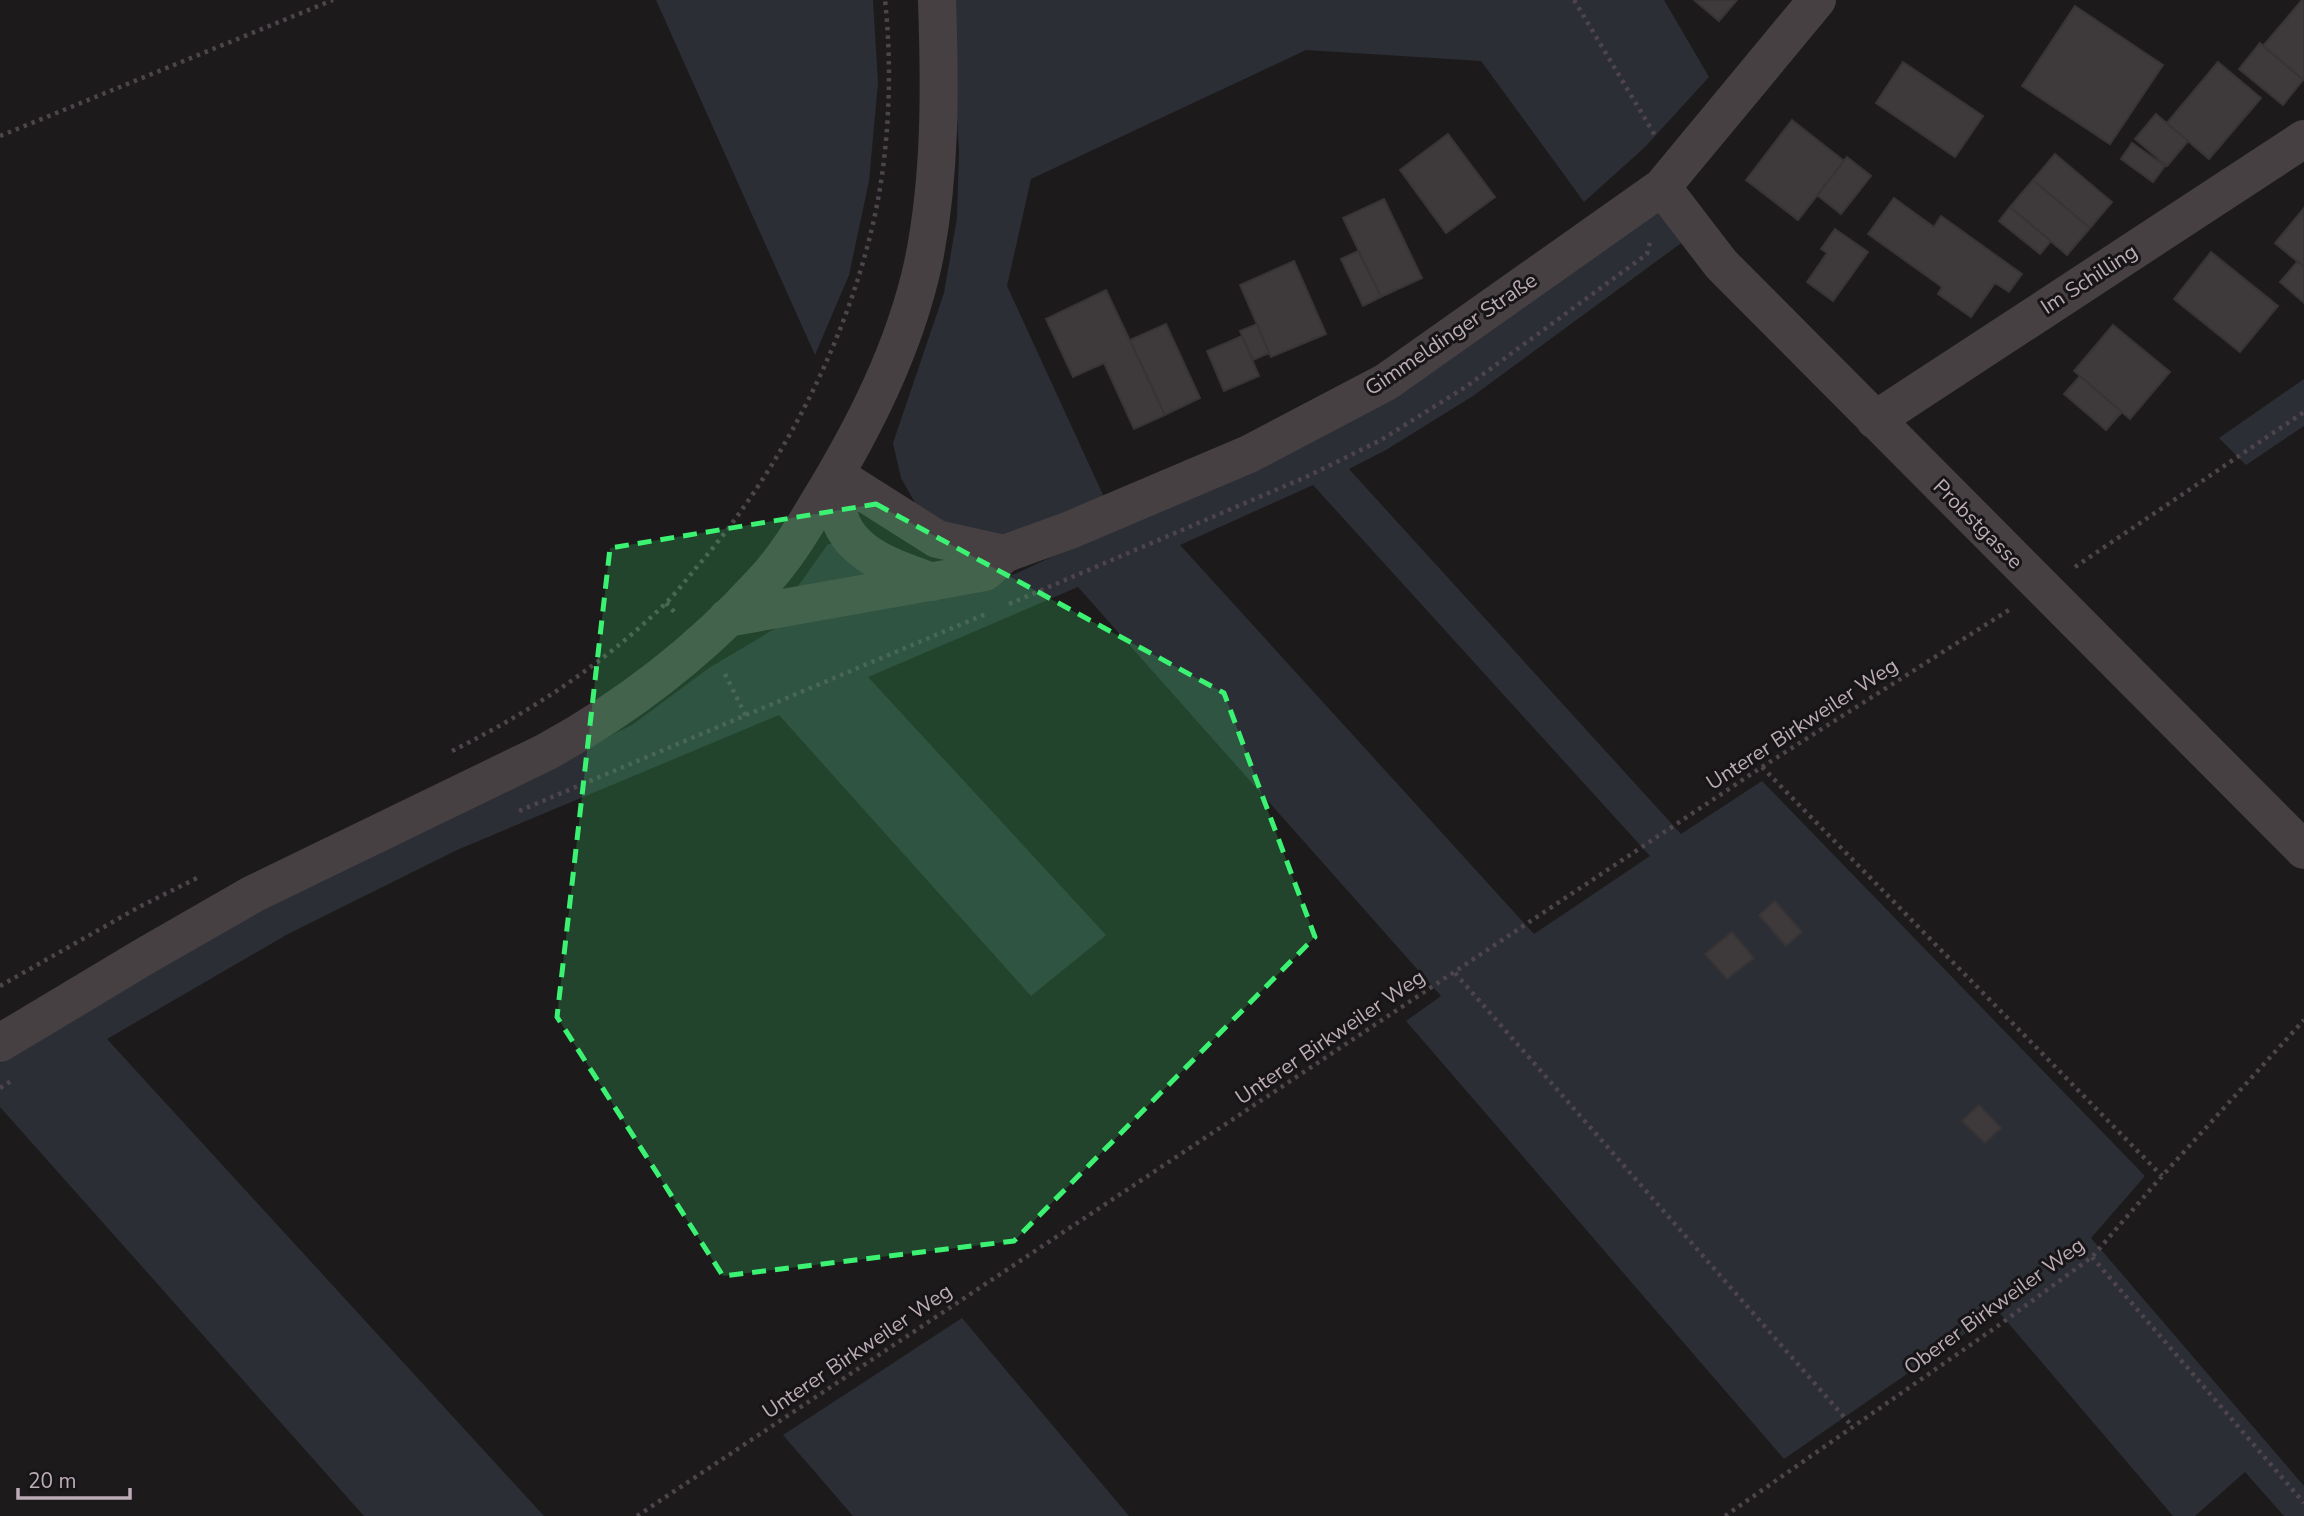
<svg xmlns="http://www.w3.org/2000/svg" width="2304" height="1516" viewBox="0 0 2304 1516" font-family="'Nunito Sans',sans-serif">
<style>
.green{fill:#2c2e36;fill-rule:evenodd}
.building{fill:#3e3a3c;stroke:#383435;stroke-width:2}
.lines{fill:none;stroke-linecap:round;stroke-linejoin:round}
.path{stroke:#4d454b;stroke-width:4.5;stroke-dasharray:3.5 5;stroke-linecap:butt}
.minor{stroke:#464043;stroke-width:38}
.marked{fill:#3cf272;fill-opacity:0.2;stroke:#3cf272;stroke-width:5;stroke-dasharray:14 9;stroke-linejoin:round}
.labels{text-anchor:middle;stroke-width:6;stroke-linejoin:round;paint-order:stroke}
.street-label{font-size:21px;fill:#bcacb7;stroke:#171516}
</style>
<rect width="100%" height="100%" fill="#1c1a1b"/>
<path class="green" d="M656 0H873L878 83 869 181 849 275 815 355Z
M950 0H1664L1709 77 1645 147 1584 202 1481 61 1306 50 1031 179 1007 286 1104 497 1010 537 959 535 922 515 901 478 893 443 944 293 957 218 959 151Z
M1660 208 1684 241 1473 396 1386 450 1349 469 1681 834 1762 781 2145 1176 2091 1238 2304 1486V1516H2284L2245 1472 2195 1516H2173L1998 1311 1784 1459 1406 1021 1441 996 1078 587 868 677 1106 935 1031 996 779 715 457 850 288 934 107 1039 544 1516H364L0 1107V1063L85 1008 290 894 632 725 709 668 786 622 908 601 1015 574 1116 527ZM1313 485 1650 856 1534 934 1180 545Z
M2304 379V426L2246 465 2219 438Z
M828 544H832L867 575 796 589Z
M962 1318 1129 1516H853L783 1435Z"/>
<path class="building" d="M1694 0H1737L1719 21Z
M2302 0H2304V80L2263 46Z
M2075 6 2163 65 2110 144 2022 86Z
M2260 43 2303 80 2283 105 2239 69Z
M1903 62 1983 116 1955 157 1876 103Z
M2218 62 2261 98 2209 159 2167 123Z
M2156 114 2188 141 2167 166 2135 139Z
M1792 120 1844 161 1798 220 1746 180Z
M1448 134 1495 197 1446 233 1400 170Z
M2132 143 2165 166 2153 182 2121 159Z
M2055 154 2112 202 2090 228 2033 180Z
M1847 157 1871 176 1841 214 1817 195Z
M2033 180 2090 228 2067 255 2010 207Z
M1894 198 1934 227 1941 216 2022 274 2009 292 1995 283 1971 317 1938 294 1942 287 1868 234Z
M1384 199 1422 278 1381 297 1343 218Z
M2010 207 2051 241 2040 254 1999 221Z
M2304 208V267L2275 243Z
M1835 229 1868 252 1833 301 1807 282 1827 253 1821 249Z
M1358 251 1381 297 1363 306 1341 259Z
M2211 252 2278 306 2240 352 2174 299Z
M1294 261 1326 334 1271 357 1240 285Z
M2298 261 2304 267V303L2280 282Z
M1106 290 1165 415 1134 429 1104 363 1073 377 1046 319Z
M1166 324 1200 398 1165 415 1130 340Z
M1257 324 1269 353 1253 360 1240 331Z
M2113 325 2170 372 2130 419 2074 371Z
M1242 336 1259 376 1224 391 1207 351Z
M2080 376 2122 412 2106 430 2064 394Z
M1775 901 1802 932 1786 946 1759 915Z
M1732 932 1754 958 1727 979 1705 954Z
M1979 1105 2001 1128 1985 1143 1962 1121Z"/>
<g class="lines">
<path class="path" d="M1574 0 1656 137
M0 136 333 0
M2075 567 2304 412
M666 603 677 615
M1009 604 1306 477 1381 440 1467 386 1647 254 1650 242
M725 674 746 716
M452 751C530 712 602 665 665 604 676 593 686 580 696 568 777 475 842 352 871 232 889 160 893 74 885 0
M1762 767 2162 1176
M519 811 988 613
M1455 973 1852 1426
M0 986 139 907 197 878
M0 1088 11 1081
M2092 1257 2304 1503
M637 1516 1762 767 2012 608
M1725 1516 1999 1325 2092 1257 2162 1176 2304 1020"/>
<path class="minor" d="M1662 187 1721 264 2304 850
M1875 420 2304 139
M836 475 937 539 1004 554
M836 475C837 490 836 510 842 524 857 558 901 571 933 582
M727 618 985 572 1004 554 1070 530 1249 454 1386 382 1662 187 1817 0
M0 1043 145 956 253 894 546 752C626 708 701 650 762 583 784 560 801 532 817 505 863 430 904 350 923 264 941 177 940 88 937 0"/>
</g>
<path class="marked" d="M876 504 1224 693 1315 937 1014 1241 723 1276 557 1017 610 548Z"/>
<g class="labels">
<g class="street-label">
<text transform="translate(2089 279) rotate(-33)" y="7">Im Schilling</text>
<text transform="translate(1451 334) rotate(-34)" y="7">Gimmeldinger Straße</text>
<text transform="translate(1978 524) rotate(45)" y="7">Probstgasse</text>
<text transform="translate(1802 724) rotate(-33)" y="7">Unterer Birkweiler Weg</text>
<text transform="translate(1330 1037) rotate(-34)" y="7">Unterer Birkweiler Weg</text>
<text transform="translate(1994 1306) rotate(-36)" y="7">Oberer Birkweiler Weg</text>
<text transform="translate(857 1351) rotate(-34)" y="7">Unterer Birkweiler Weg</text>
</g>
</g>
<path d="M18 1488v10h112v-10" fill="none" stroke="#bcacb7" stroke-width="3.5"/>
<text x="28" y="1488" font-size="21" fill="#bcacb7" stroke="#171516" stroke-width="5" paint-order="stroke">20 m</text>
</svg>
